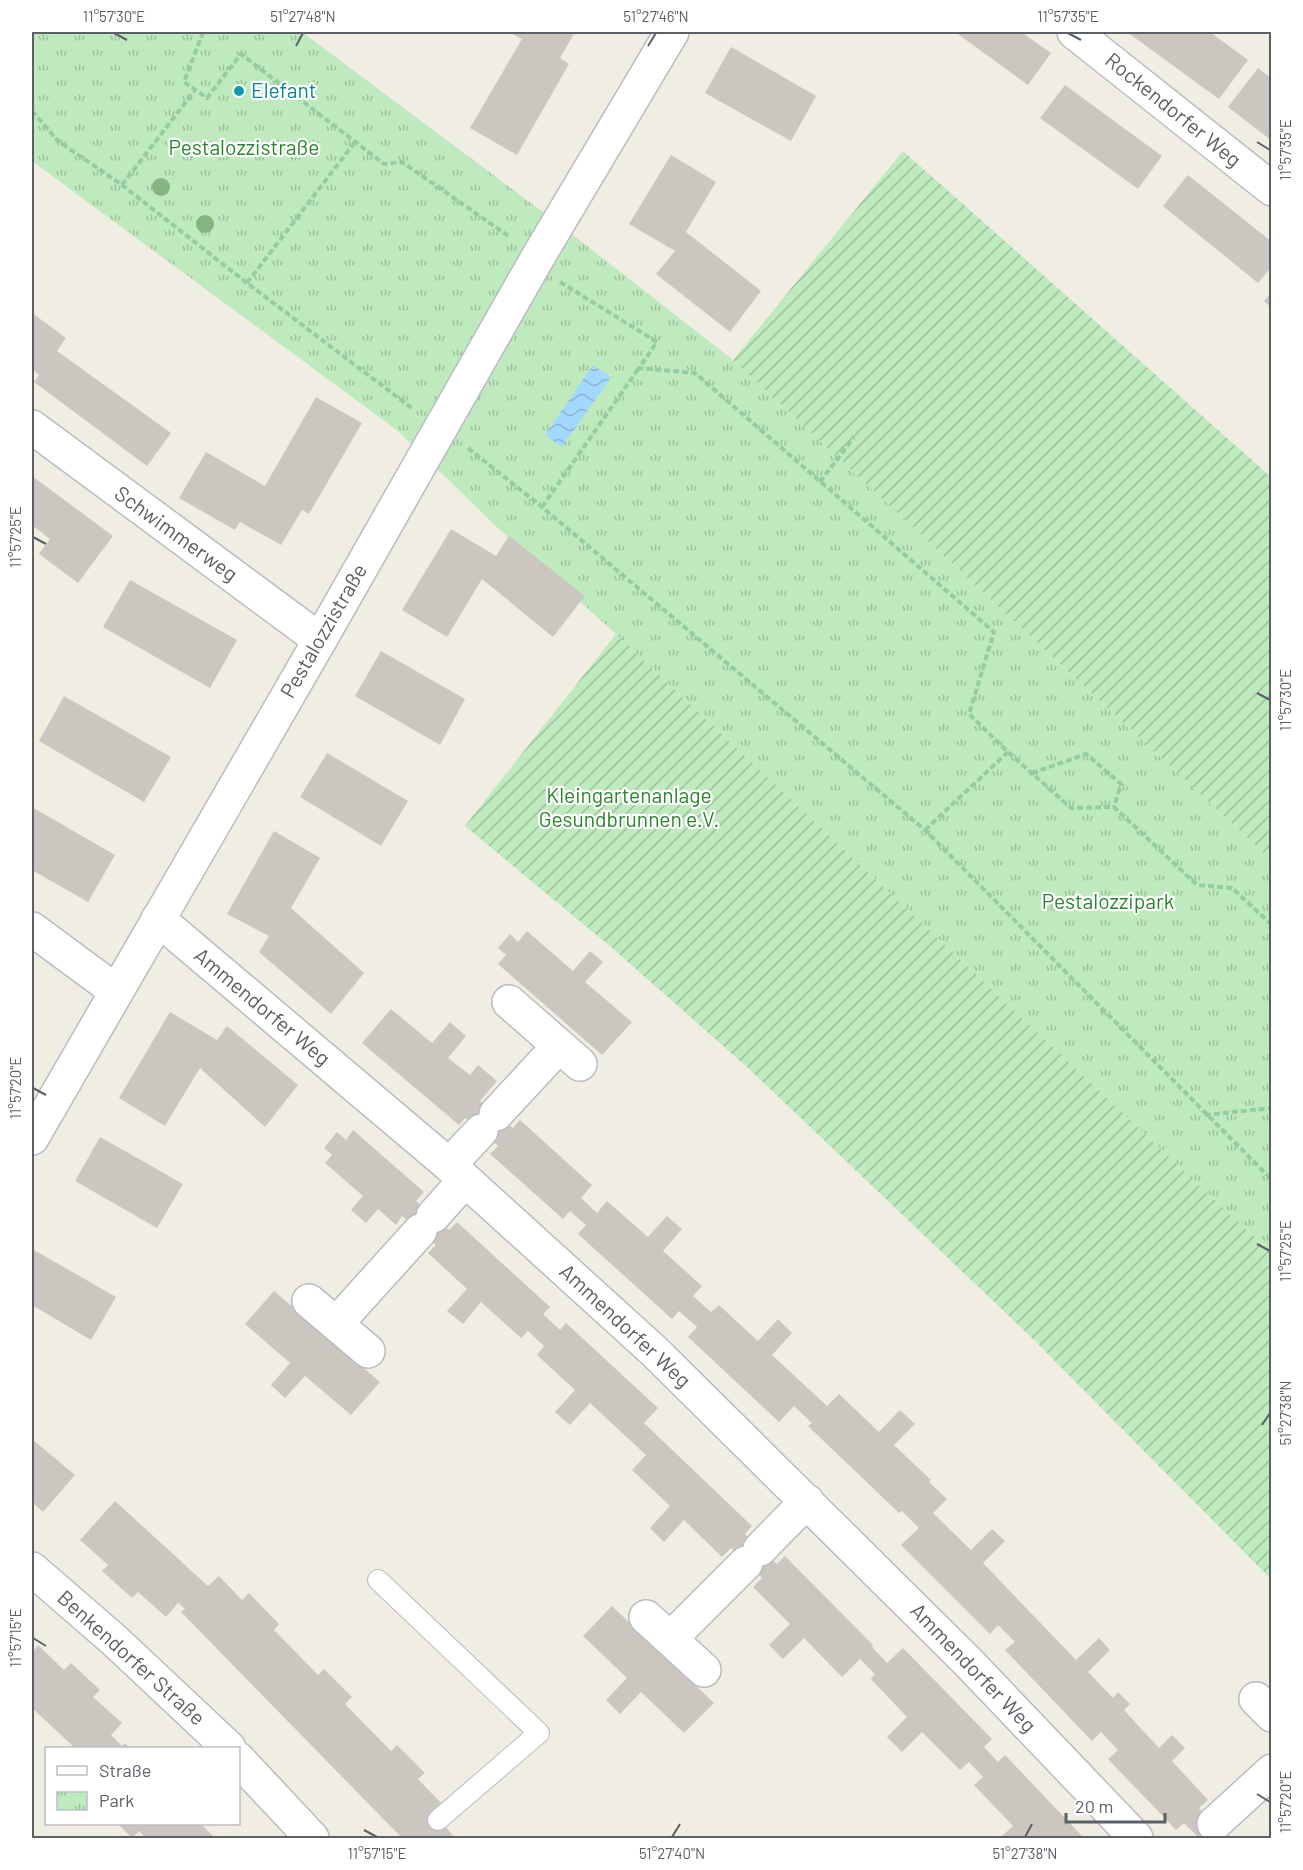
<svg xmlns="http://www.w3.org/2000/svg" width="1303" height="1870" viewBox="0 0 1303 1870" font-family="Barlow,sans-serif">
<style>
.park{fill:url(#park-tufts)}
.garden{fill:url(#garden-furrows)}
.water{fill:url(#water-waves)}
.building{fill:#cbc7c0}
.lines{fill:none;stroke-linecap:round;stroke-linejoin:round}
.service-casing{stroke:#b8bcc1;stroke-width:22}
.minor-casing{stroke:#b8bcc1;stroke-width:36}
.tertiary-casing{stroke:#b8bcc1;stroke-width:36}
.path{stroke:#95cca4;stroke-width:4;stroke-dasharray:6 3;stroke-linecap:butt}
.service{stroke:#fff;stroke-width:20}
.minor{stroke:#fff;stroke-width:33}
.tertiary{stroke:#fff;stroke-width:33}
.tree{fill:#84b47f}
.ticks{fill:none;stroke:#5b6066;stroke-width:2}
.culture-dot{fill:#0f9aa8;stroke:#fff;stroke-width:2}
.labels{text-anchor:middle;stroke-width:4.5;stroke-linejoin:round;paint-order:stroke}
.culture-label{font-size:21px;fill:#0d838f;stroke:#fff;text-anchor:start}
.street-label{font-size:21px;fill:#5b6066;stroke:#fff}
.park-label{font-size:21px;fill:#2b852e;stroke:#fff}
.neatline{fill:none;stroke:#5b6066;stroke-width:2}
.ticks-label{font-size:15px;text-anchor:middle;fill:#5b6066}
</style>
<defs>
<pattern id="park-tufts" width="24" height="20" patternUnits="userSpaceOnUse" patternTransform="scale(1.5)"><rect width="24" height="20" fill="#beeabd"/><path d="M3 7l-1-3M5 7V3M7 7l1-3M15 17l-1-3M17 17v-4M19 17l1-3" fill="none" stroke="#9dc19d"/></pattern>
<pattern id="garden-furrows" width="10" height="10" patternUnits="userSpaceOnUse" patternTransform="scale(1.5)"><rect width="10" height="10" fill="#beeabd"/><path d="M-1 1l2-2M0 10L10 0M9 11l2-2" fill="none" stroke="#9dc19d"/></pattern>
<pattern id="water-waves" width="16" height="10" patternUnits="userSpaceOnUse" patternTransform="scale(1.5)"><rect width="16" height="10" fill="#a4d9ff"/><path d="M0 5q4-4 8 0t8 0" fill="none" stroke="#89b3d2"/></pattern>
</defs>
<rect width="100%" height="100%" fill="#f0ede3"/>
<path class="park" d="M32 32H302L559 224 733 360 1271 860V1253L616 634 498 528 398 431 32 161Z"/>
<path class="garden" d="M903 151 1271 477V860L733 360Z
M616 634 1271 1253V1579L1029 1335 747 1067 611 947 465 826Z"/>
<path class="water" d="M593 365 611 377 562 447 545 435Z"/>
<path class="building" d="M509 32H575L560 58 569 64 517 155 470 128 522 39Z
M955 32H1021L1051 53 1028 85Z
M1127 32H1210L1248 60 1219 99Z
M731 47 816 96 791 141 705 93Z
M1258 68 1272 79V141L1228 107Z
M1065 85 1162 156 1138 189 1040 118Z
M671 155 716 182 686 232 761 291 730 332 656 274 675 251 629 224Z
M1188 175 1272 242V266L1258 283 1163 206Z
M1272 292V308L1264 301Z
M32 313 66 338 57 351 171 433 147 466 34 382 39 375 32 369Z
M316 397 362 423 309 514 302 510 281 545 240 522 235 530 179 498 206 452 265 486Z
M32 476 113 536 78 583 39 554 50 539 32 525Z
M451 529 496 556 509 536 585 596 553 637 482 579 447 637 402 610Z
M130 580 237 640 210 688 103 627Z
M381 651 465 699 440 745 355 696Z
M64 696 171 757 144 802 39 741Z
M327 753 408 801 381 846 300 797Z
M32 807 115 855 88 902 32 870Z
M274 831 320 858 291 908 364 973 331 1014 259 952 269 936 227 914Z
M527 931 573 971 590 951 603 962 585 982 632 1022 602 1055 498 964 506 955 498 948 510 934 518 942Z
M391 1009 432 1043 450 1022 466 1036 448 1058 470 1075 478 1065 497 1081 480 1101 513 1128 520 1120 592 1185 581 1198 597 1213 607 1201 648 1237 667 1216 682 1229 663 1251 702 1286 693 1296 711 1312 719 1305 758 1341 778 1319 792 1333 772 1355 827 1406 839 1394 879 1432 900 1410 915 1424 894 1445 931 1480 929 1482 947 1499 933 1513 971 1550 992 1529 1005 1541 983 1563 1076 1660 1099 1638 1110 1650 1088 1672 1113 1698 1118 1692 1130 1704 1124 1710 1159 1748 1172 1735 1185 1748 1172 1761 1208 1800 1199 1808 1228 1838H1199L1184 1823 1176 1830 1108 1759 1118 1750 1101 1732 1092 1741 1005 1650 1015 1642 998 1625 990 1634 901 1545 919 1528 902 1511 899 1513 808 1426 812 1423 794 1406 779 1422 688 1337 697 1327 679 1311 672 1319 578 1234 586 1225 570 1211 563 1219 490 1154 498 1146 465 1118 459 1125 362 1043Z
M170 1012 217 1040 227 1026 298 1085 265 1127 200 1068 165 1126 119 1098Z
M353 1130 424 1192 416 1201 449 1230 457 1222 550 1307 543 1314 560 1330 566 1323 658 1408 644 1423 752 1526 745 1534 760 1549 777 1564 785 1556 873 1645 872 1647 887 1663 903 1648 992 1739 984 1747 998 1762 1005 1755 1084 1838H1000L1013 1826 974 1785 983 1777 969 1762 960 1770 922 1732 902 1752 887 1737 907 1717 871 1679 875 1674 860 1659 842 1677 804 1638 783 1659 769 1645 790 1624 753 1587 762 1578 731 1548 722 1557 684 1520 664 1542 650 1528 670 1506 632 1470 646 1455 590 1403 570 1425 555 1412 575 1390 537 1355 544 1346 528 1331 521 1338 481 1302 463 1324 447 1311 467 1289 428 1253 436 1245 402 1216 396 1225 378 1209 366 1223 351 1210 363 1196 325 1163 332 1155 324 1148 337 1132 346 1140Z
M100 1137 183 1184 157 1228 75 1181Z
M34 1250 116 1297 91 1340 32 1305V1254Z
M274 1291 380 1382 351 1415 305 1376 285 1398 271 1385 290 1363 245 1324Z
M32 1439 75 1475 43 1512 32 1502Z
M115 1501 208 1586 219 1576 242 1600 249 1593 279 1624 274 1630 318 1675 324 1669 352 1697 345 1704 391 1751 397 1745 425 1773 418 1779 442 1804 443 1824 455 1838H402L181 1612 185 1609 178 1603 166 1617 138 1592 132 1598 102 1571 108 1565 80 1540Z
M612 1606 714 1703 684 1733 641 1692 620 1714 606 1700 627 1678 583 1636Z
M38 1645 64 1670 71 1663 100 1690 93 1697 122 1723 111 1735 122 1746 125 1743 130 1748H75L32 1708V1653Z
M118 1824H201L215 1838H146L139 1831 132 1838Z"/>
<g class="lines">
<defs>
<path id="service" d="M378 1580 539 1733 438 1820"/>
<path id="minor" d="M1074 32 1272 189
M32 427 320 640
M158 919 449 1165 655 1352 968 1662 1136 1838
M32 929 116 991
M509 1002 580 1064
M496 1114 559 1046
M449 1165 481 1131
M433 1216 465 1180
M309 1301 368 1351
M336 1324 420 1231
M760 1549 807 1501
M32 1569 114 1640 229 1748
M646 1617 704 1670
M670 1639 746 1563
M1256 1699 1272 1715
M238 1759 312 1838
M1214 1824 1272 1771"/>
<path id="tertiary" d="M32 1138 320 640 538 257 672 32"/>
</defs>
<use href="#service" class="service-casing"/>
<use href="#minor" class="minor-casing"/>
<use href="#tertiary" class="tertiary-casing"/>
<path class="path" d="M203 32 184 82 207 98 241 54 384 164 402 162 510 237
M32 111 58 141 122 185 247 283 413 409
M122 185 195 90
M560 282 657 342 639 368 695 373 994 632 969 714 1008 752 1071 808 1114 807 1197 885 1232 888 1272 925
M247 283 355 142
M468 448 542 507 925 830 1272 1180
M820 482 854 437
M542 507 639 368
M1032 773 1086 754 1121 784 1114 807
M925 830 1008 752
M1205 1115 1272 1108"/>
<use href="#service" class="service"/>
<use href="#minor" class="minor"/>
<use href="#tertiary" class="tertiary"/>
</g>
<g class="tree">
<circle cx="161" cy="187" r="9"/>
<circle cx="205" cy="224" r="9"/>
</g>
<path class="ticks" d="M114 33 127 40M1068 33 1081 40M296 46 303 33M648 46 656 33M1257 142 1270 150M33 537 46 544M1257 693 1270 700M33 1088 46 1095M1257 1244 1270 1251M1262 1425 1270 1413M33 1638 46 1646M1257 1794 1270 1802M364 1830 377 1837M672 1837 680 1824M1025 1837 1032 1824"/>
<circle class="culture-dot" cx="239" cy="91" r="6"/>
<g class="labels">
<g class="culture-label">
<text x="251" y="98">Elefant</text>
</g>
<g class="street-label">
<text transform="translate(1173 110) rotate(39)" y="7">Rockendorfer Weg</text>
<text transform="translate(176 534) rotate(36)" y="7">Schwimmerweg</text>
<text transform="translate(324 631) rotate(-60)" y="7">Pestalozzistraße</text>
<text transform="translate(262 1007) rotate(40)" y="7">Ammendorfer Weg</text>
<text transform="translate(625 1326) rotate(43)" y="7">Ammendorfer Weg</text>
<text transform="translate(131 1658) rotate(42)" y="7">Benkendorfer Straße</text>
<text transform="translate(973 1668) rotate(46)" y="7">Ammendorfer Weg</text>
</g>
<g class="park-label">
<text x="244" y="155">Pestalozzistraße</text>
<text x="629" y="803">Kleingartenanlage<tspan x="629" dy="24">Gesundbrunnen e.V.</tspan></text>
<text x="1108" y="909">Pestalozzipark</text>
</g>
</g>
<rect width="1303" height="1870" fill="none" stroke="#ffffff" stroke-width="66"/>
<rect x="45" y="1747" width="195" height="78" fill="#ffffff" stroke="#bdbfc2" stroke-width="1.5"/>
<rect x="57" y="1766" width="30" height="9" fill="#ffffff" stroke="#bdbfc2" stroke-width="1.5"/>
<text x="99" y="1777" font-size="18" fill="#5b6066">Straße</text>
<rect x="57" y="1792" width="30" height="18" fill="url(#park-tufts)" stroke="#bdbfc2" stroke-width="1.5"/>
<text x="99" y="1807" font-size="18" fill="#5b6066">Park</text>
<path d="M1066 1813v9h99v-9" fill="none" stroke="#5b6066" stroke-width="3"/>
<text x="1075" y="1813" font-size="18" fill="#5b6066" stroke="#ffffff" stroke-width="4.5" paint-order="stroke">20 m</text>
<rect x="33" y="33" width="1237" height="1804" class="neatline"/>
<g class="ticks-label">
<text x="114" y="22">11°57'30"E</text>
<text x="303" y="22">51°27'48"N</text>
<text x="656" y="22">51°27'46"N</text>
<text x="1068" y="22">11°57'35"E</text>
<text transform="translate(1286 150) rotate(-90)" y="5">11°57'35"E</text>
<text transform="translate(16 537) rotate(-90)" y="5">11°57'25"E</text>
<text transform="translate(1286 700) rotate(-90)" y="5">11°57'30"E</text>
<text transform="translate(16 1088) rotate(-90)" y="5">11°57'20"E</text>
<text transform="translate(1286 1251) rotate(-90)" y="5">11°57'25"E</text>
<text transform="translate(1286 1413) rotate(-90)" y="5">51°27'38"N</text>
<text transform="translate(16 1638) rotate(-90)" y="5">11°57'15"E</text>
<text transform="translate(1286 1802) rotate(-90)" y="5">11°57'20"E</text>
<text x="377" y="1859">11°57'15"E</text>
<text x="672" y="1859">51°27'40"N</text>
<text x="1025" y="1859">51°27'38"N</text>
</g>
</svg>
